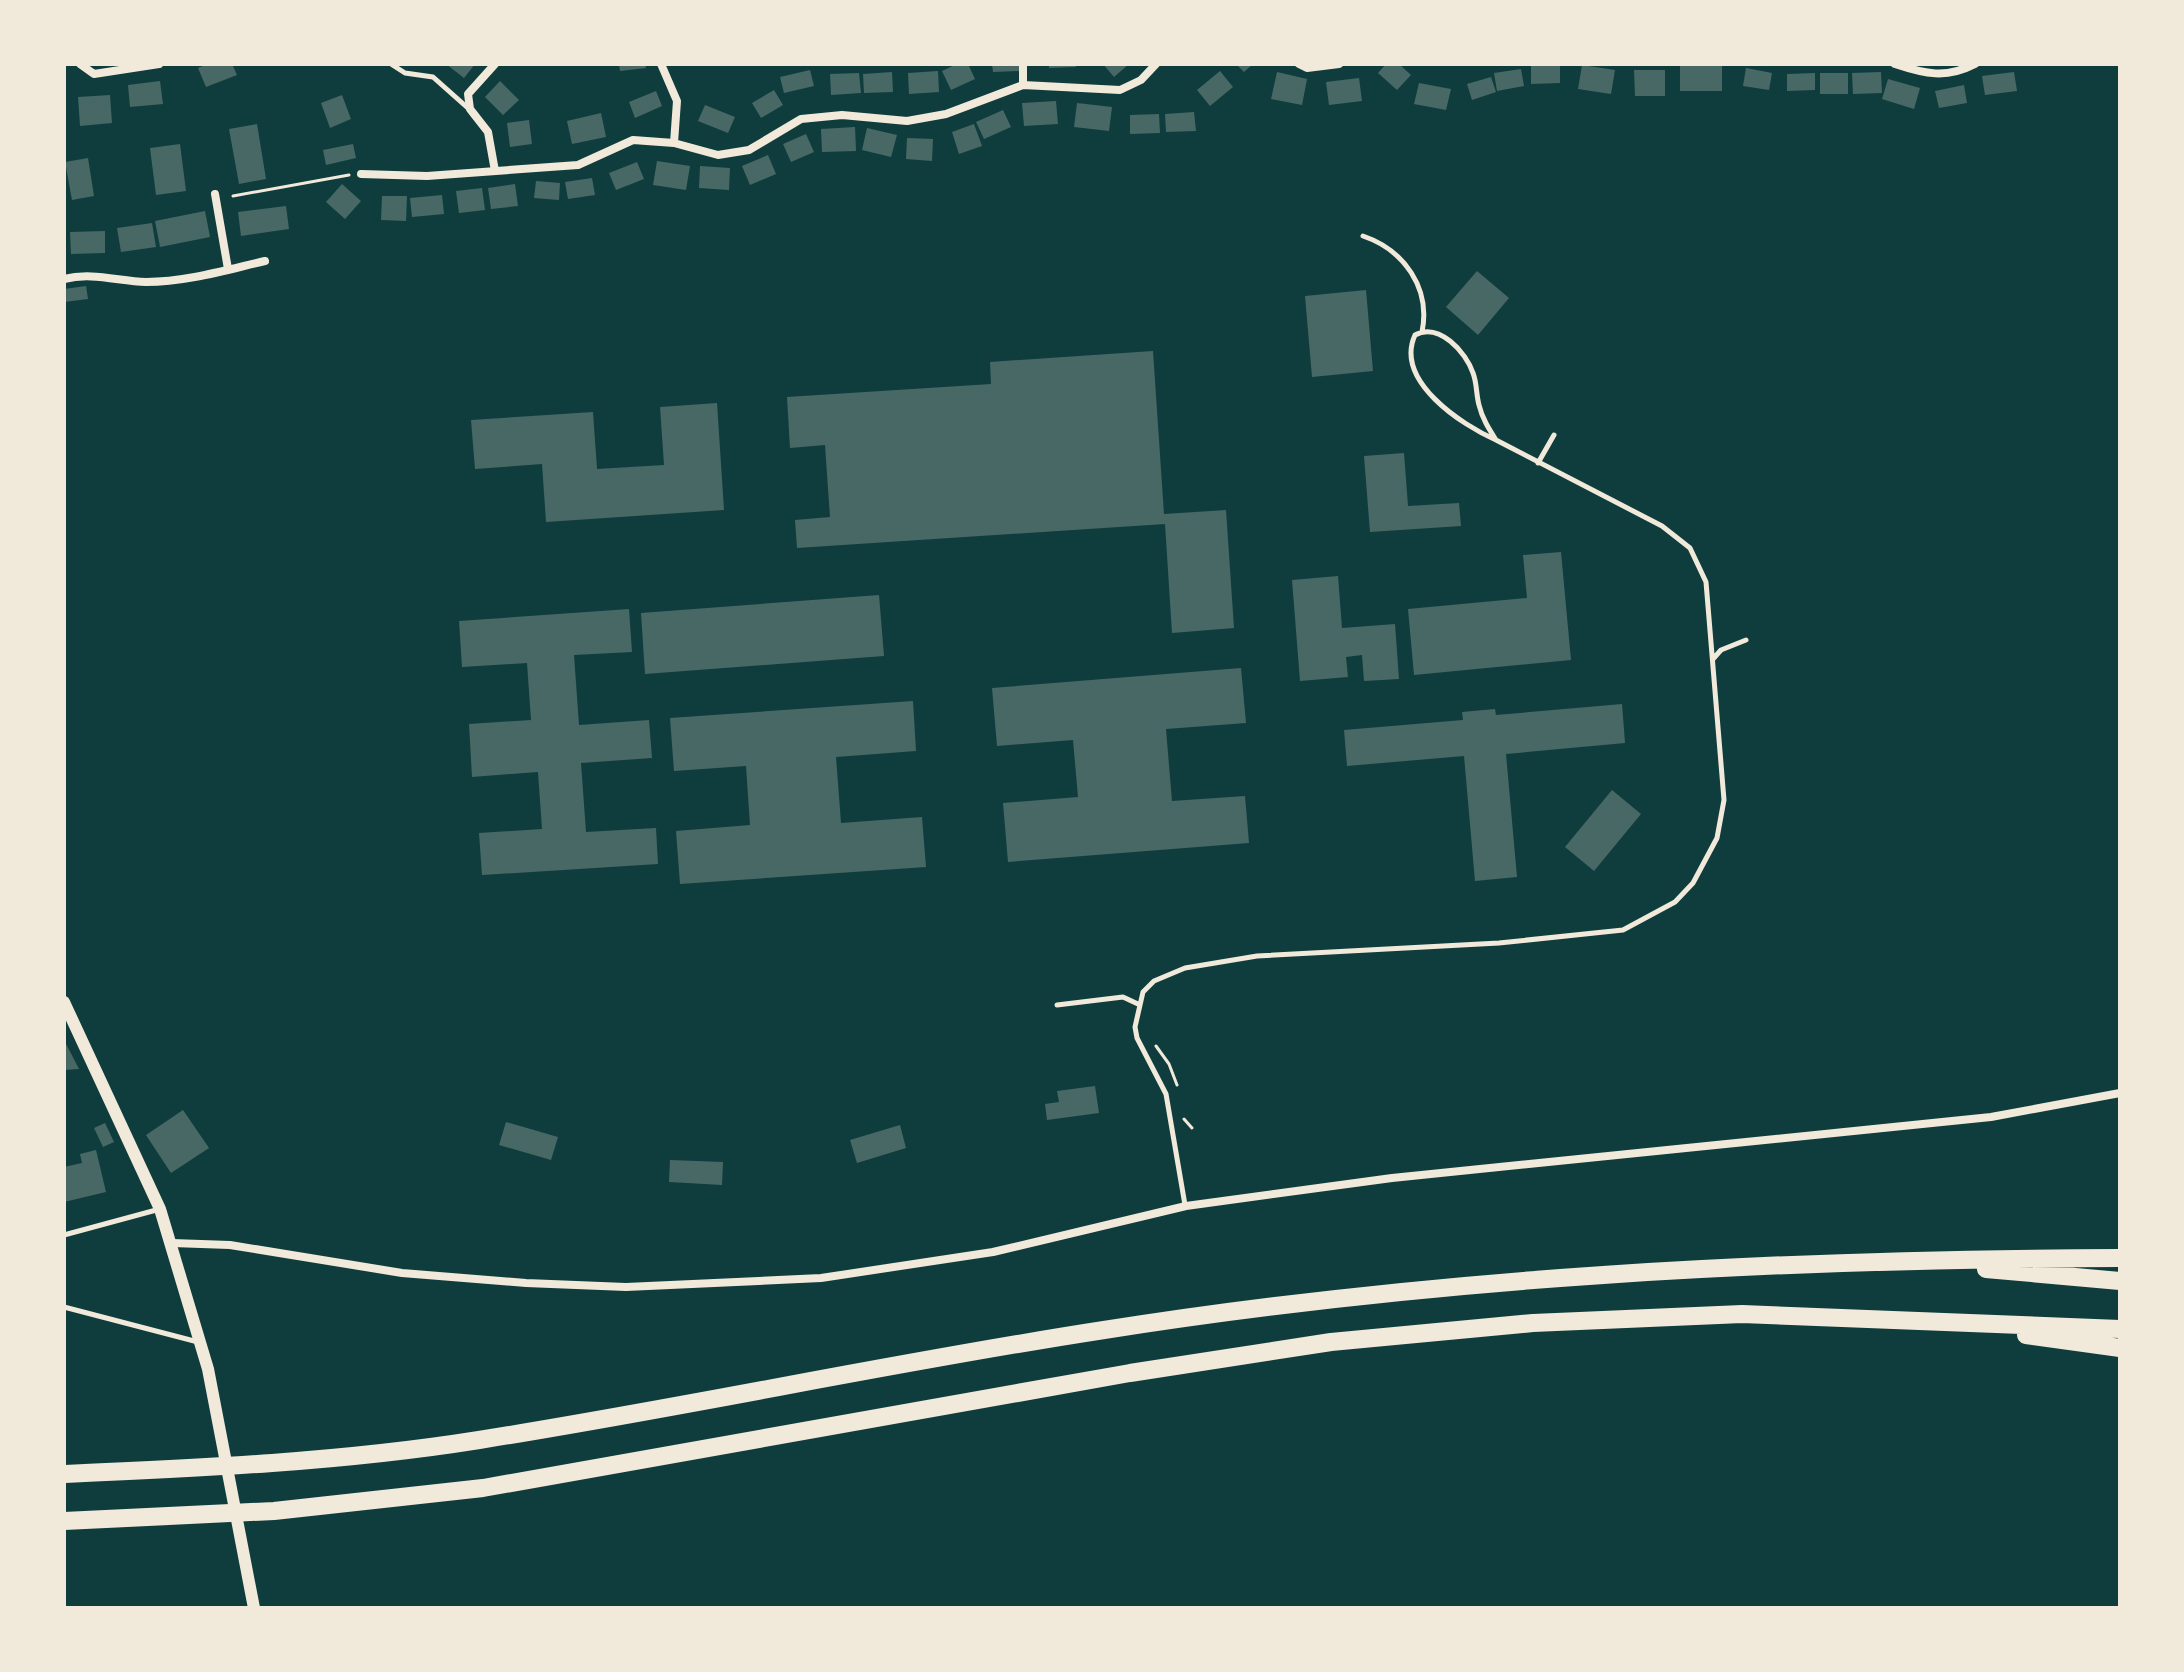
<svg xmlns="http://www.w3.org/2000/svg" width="2184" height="1672" viewBox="0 0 2184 1672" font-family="'PT Sans Narrow',sans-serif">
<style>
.building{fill:#486865}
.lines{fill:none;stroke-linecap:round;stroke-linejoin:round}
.path{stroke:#f1e9da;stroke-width:3}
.service{stroke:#f1e9da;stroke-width:5}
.minor{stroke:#f1e9da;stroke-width:8}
.tertiary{stroke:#f1e9da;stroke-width:12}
.motorway{stroke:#f1e9da;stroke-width:18}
</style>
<rect width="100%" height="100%" fill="#0f3d3e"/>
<path class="building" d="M208 64H232L237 75 206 87 198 68Z
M446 64H475L464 78Z
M619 64H645L646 68 620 71Z
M957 64H968L975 79 951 90 942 71Z
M992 64H1020V71L993 72Z
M1049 64H1075L1076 67 1049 68Z
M1103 64H1129L1114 77Z
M1236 64H1253L1244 72Z
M1386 64H1399L1411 75 1397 90 1378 73Z
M1531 65H1560V83L1531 84Z
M1582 65 1615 70 1611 94 1578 89Z
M1680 66H1722V91H1680Z
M1746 68 1772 73 1769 90 1743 86Z
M1521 69 1524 86 1497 91 1494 73Z
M810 70 814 86 784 93 780 77Z
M1634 70H1665V96H1635Z
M938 71 939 92 909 94 908 73Z
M1220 71 1233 87 1210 106 1197 90Z
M892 72 893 92 864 93 863 74Z
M1277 72 1307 79 1302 105 1271 99Z
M1881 72 1882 93 1853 94 1852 73Z
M2014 72 2017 91 1985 95 1982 76Z
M859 73 861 93 831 95 830 74Z
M1815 73V90L1787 91V74Z
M1820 73H1848V94H1820Z
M1491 77 1496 92 1472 100 1467 84Z
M1359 78 1362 101 1329 105 1326 82Z
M1888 79 1920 88 1914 109 1882 99Z
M160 81 163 104 130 107 128 85Z
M500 81 519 100 503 115 485 97Z
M1419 83 1451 89 1446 110 1414 104Z
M1964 85 1967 103 1939 108 1935 91Z
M774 90 783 105 761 118 752 103Z
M656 91 662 106 635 118 629 102Z
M110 95 112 123 80 126 78 97Z
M342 95 351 119 330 128 321 103Z
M1056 101 1058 124 1024 126 1022 103Z
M1077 103 1112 107 1109 131 1074 127Z
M705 105 735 117 728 133 698 121Z
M1003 110 1011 127 984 139 976 122Z
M1194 112 1196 131 1166 132 1165 114Z
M601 113 606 137 572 144 567 121Z
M1159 114 1160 133 1130 134V115Z
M529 120 532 144 510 147 507 123Z
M257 124 266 179 239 184 229 129Z
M974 124 982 146 959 154 952 132Z
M855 127 856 151 822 152 821 129Z
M867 128 897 135 891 157 862 150Z
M806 134 814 152 791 162 783 144Z
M907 138 933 139 932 161 906 159Z
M180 144 186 191 156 195 150 148Z
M353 144 356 158 326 165 323 150Z
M768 155 776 174 750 185 742 166Z
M88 158 94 196 72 200 65 162Z
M657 161 690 166 686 190 653 185Z
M637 162 644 179 616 190 609 173Z
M700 166 730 168 729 190 699 188Z
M592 178 595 195 568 199 565 182Z
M536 181 560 183 559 200 534 198Z
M342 184 361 201 345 219 326 202Z
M515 184 518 206 491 209 488 188Z
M482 188 485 210 459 213 456 191Z
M442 195 444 214 412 217 410 198Z
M382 196H407L406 221 381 220Z
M286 206 289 229 241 236 238 212Z
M205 211 210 237 160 247 155 221Z
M152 223 156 247 121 252 117 228Z
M105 231V253L71 254 70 232Z
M1477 271 1509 298 1478 335 1446 307Z
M86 286 88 299 64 302V289Z
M1366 290 1373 371 1312 377 1305 296Z
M1153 351 1164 514 1226 510 1234 628 1172 633 1165 524 797 548 795 520 830 517 825 445 790 448 787 397 991 384 990 362Z
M717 403 724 510 546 522 542 464 475 469 471 420 593 412 597 469 664 465 660 407Z
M1404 453 1408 506 1459 503 1461 526 1370 532 1364 456Z
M1561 552 1571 660 1414 675 1408 609 1527 598 1523 555Z
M1338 576 1342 628 1395 624 1399 679 1364 681 1362 655 1346 657 1348 677 1300 681 1292 580Z
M879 595 884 656 645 674 641 613Z
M629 609 632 652 574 655 579 725 649 720 652 758 581 763 586 832 656 828 658 864 482 875 479 833 542 829 538 772 472 777 469 724 531 720 527 663 462 667 459 621Z
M1241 668 1246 723 1166 729 1172 801 1245 796 1249 843 1008 862 1003 803 1078 797 1073 740 997 746 992 688Z
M913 701 916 751 836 757 841 823 922 817 926 867 680 884 676 831 750 825 746 766 674 771 670 718Z
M1622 704 1625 743 1506 754 1517 877 1475 881 1464 756 1347 766 1344 730 1463 720 1462 712 1495 709 1496 715Z
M1612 790 1641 814 1594 871 1565 847Z
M64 1040 79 1069 64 1070Z
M1095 1086 1099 1113 1047 1120 1045 1104 1059 1102 1057 1091Z
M183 1110 209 1148 171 1173 146 1135Z
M506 1122 558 1137 551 1160 499 1145Z
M105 1123 114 1142 103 1147 94 1128Z
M900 1125 906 1148 857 1163 850 1140Z
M96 1150 106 1192 64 1202V1167L82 1163 80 1154Z
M670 1160 723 1162 722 1185 669 1182Z"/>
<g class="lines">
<path class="path" d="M233 196 349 175
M1156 1046 1169 1064 1177 1085
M1184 1119 1192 1128"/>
<path class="service" d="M391 64 405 73 433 77 469 109
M1363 236C1404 250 1431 288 1422 332
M1538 463 1554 435
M1713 659 1721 650 1746 640
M1057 1005 1123 997 1138 1004
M1185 1205 1166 1094 1137 1038 1135 1027 1143 992 1154 981 1185 968 1257 956 1499 943 1623 930 1675 902 1693 883 1717 838 1724 800 1706 582 1690 548 1662 526 1496 440C1489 429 1482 418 1479 405 1476 394 1477 383 1473 373 1466 352 1439 322 1415 335 1394 381 1462 425 1496 440
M64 1235 160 1209
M64 1307 198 1342"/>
<path class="minor" d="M80 64 94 74 159 64
M661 64 677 101 674 143
M1299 64 1307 68 1339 64
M1895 64C1925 74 1946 79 1975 64
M1023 85V64
M495 171 488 132 470 109 468 94 495 64
M361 174 427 176 578 165 633 140 674 143 718 155 749 150 801 119 842 115 907 121 946 114 1023 85 1120 90 1141 80 1156 64
M215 194 228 269
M64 279C92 272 118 281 146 282 186 282 226 270 265 261
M172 1243 230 1245 402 1273 526 1283 626 1287 821 1278 993 1252 1186 1206 1392 1178 1991 1117 2120 1093"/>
<path class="tertiary" d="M64 1002 160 1209 208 1369 254 1608"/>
<path class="motorway" d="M1986 1269 2120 1281
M2026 1335 2120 1348
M64 1474C202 1468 341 1462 479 1440 688 1407 895 1362 1104 1330 1440 1277 1780 1259 2120 1258
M64 1521 274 1511 483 1488 1130 1373 1331 1342 1533 1323 1742 1314 2120 1329"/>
</g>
<rect width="2184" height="1672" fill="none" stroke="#f1e9da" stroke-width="132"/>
</svg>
